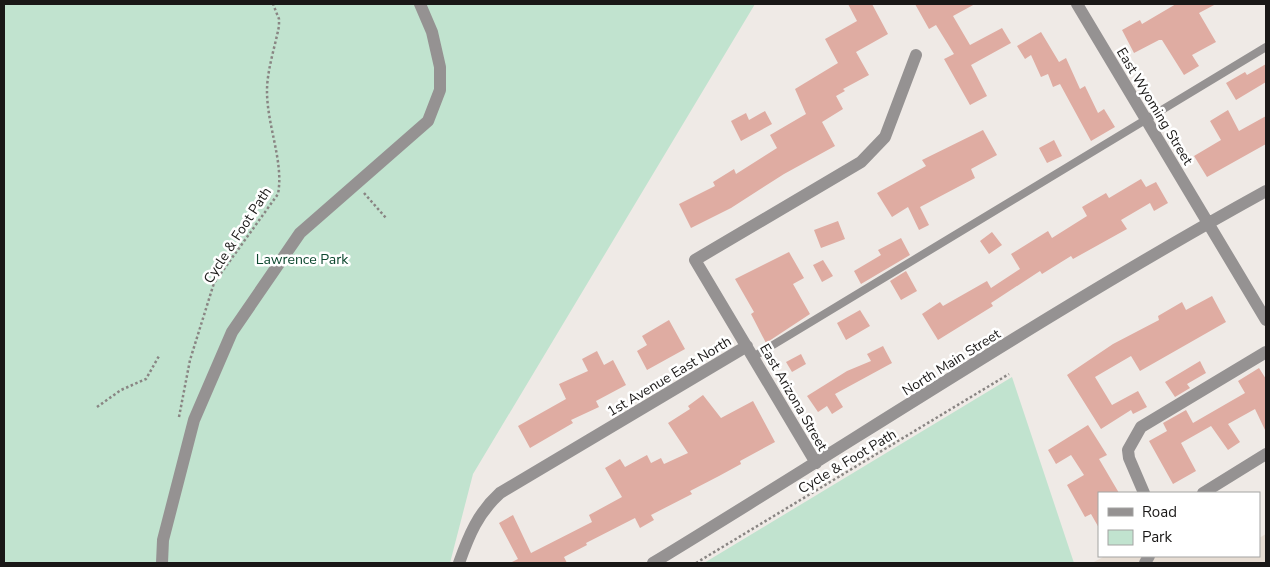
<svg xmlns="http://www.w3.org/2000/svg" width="1270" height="567" viewBox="0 0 1270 567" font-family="'Nunito Sans',sans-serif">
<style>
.built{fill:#e6dcd2}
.green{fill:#c1e3cf}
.building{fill:#dfaca2}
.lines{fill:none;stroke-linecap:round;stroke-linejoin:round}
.path{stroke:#898583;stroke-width:2.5;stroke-dasharray:2.5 2.5;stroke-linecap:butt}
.lane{stroke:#959292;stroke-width:8}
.street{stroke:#959292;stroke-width:12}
.labels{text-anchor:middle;stroke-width:5;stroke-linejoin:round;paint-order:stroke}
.street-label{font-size:14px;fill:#1a1817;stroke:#fff}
.park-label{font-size:14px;fill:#0d482f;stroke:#fff}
</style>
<rect width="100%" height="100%" fill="#efeae6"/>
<path class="built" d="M1266 534V563H1092L1105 556H1259V538Z"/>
<path class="green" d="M4 4H755L473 474 450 563H4Z
M1012 377 1074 563H704Z"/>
<path class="building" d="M848 4H872L888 34 856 52 869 75 843 89 845 91 836 96 843 109 822 122 835 146 784 174 731 208 691 228 679 204 715 186 713 182 734 169 736 174 777 148 770 135 806 114 795 89 838 63 825 39 857 21Z
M915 4H975L953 16 970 45 1002 28 1011 43 971 65 987 96 970 105 944 59 954 54 936 25 929 29Z
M1176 4H1216L1199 13 1216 42 1192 55 1199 66 1184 75 1162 40H1159L1134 53 1122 30 1140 20 1142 24Z
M1041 32 1059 62 1066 58 1080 89 1085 86 1098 113 1104 109 1115 127 1091 141 1060 84 1053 87 1048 74 1041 77 1031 55 1025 59 1017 46Z
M1266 64V82L1236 100 1226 83 1245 72 1247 75Z
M1228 110 1239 131 1266 116V144L1207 177 1194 156 1221 140 1210 121Z
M765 111 772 124 741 141 731 121 746 113 749 120Z
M983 130 997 155 971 169 975 178 920 207 929 225 919 230 908 207 892 217 877 193 926 166 922 160Z
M1054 140 1062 156 1047 163 1039 148Z
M1141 179 1146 187 1156 182 1168 203 1154 211 1150 203 1121 220 1127 229 1073 259 1071 256 1042 274 1040 271 991 303 993 306 938 340 922 314 940 302 943 306 987 281 991 288 1020 269 1011 254 1048 231 1052 238 1087 216 1082 207 1106 193 1109 198Z
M838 221 845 239 821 248 814 230Z
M992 232 1002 245 989 254 980 241Z
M901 238 910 255 861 284 854 271 881 255 878 250Z
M789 252 804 278 793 284 810 314 766 343 751 314 754 312 735 279Z
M823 260 833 276 822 282 813 265Z
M906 271 917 291 901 300 890 281Z
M1212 296 1226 322 1140 371 1131 356 1095 377 1112 405 1138 391 1147 407 1133 414 1131 410 1101 429 1067 375 1113 344 1159 320 1158 316 1182 302 1186 310Z
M860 310 870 326 846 340 837 323Z
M669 320 685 349 647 370 637 351 647 345 642 336Z
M883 346 892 363 835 394 843 407 832 414 827 406 818 412 807 396 847 371 871 361 867 354Z
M597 351 604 365 613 360 626 385 596 401 599 407 571 420 573 423 530 448 518 426 566 399 559 384 588 371 582 359Z
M801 354 806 364 792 372 786 362Z
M1200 361 1206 373 1187 384 1190 388 1175 397 1165 382Z
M1259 368 1266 379V432L1255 409 1228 424 1240 442 1228 450 1211 426 1181 443 1196 471 1173 484 1149 441 1167 431 1163 423 1186 410 1193 423 1245 393 1238 381Z
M703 395 721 418 753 401 775 442 740 461 741 464 719 476 690 491 692 494 651 515 654 520 640 528 635 518 586 543 587 545 564 557 567 563H510L518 559 499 523 513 515 531 553 592 522 589 515 622 497 605 468 620 459 625 467 647 455 651 463 661 458 664 464 688 453 668 423 690 409 688 406Z
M1088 425 1107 455 1099 459 1119 493H1099V528L1091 514 1085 517 1067 485 1084 475 1071 455 1056 464 1048 450Z"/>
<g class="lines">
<path class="path" d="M364 193 386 218
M97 407 121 390 146 379 159 356
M179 417 190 360 214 283 278 194C284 162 267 126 267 91 267 70 275 47 279 26V19L273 4
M696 563 1009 374"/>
<path class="lane" d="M753 357 1266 47"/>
<path class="street" d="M1077 4 1266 320
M816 463 695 260 861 162 885 137 916 55
M1144 493 1129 458 1128 450 1141 427 1266 352
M1203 493 1266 454
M162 563 163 540 194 420 232 332 300 233 428 121 440 90V67L432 32 420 4
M459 563C469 535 478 513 500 493L747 346
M653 563C857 439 1057 306 1266 191
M1145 563 1149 556"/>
</g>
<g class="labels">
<g class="street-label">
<text transform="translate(1155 106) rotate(59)" y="5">East Wyoming Street</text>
<text transform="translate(237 235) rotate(-57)" y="5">Cycle &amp; Foot Path</text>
<text transform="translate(951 362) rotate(-32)" y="5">North Main Street</text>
<text transform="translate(669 376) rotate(-31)" y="5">1st Avenue East North</text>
<text transform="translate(794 397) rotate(60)" y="5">East Arizona Street</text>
<text transform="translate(847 461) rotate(-31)" y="5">Cycle &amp; Foot Path</text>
</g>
<g class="park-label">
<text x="302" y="264">Lawrence Park</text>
</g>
</g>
<rect width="1270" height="567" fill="none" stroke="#1a1817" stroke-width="10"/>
<rect x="1098" y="492" width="162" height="65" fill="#ffffff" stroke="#a3a3a2"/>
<rect x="1108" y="508" width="25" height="8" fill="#959292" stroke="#a3a3a2"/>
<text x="1142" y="517" font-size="15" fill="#1a1817">Road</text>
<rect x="1108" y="530" width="25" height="15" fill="#c1e3cf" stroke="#a3a3a2"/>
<text x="1142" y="542" font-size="15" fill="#1a1817">Park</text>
</svg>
